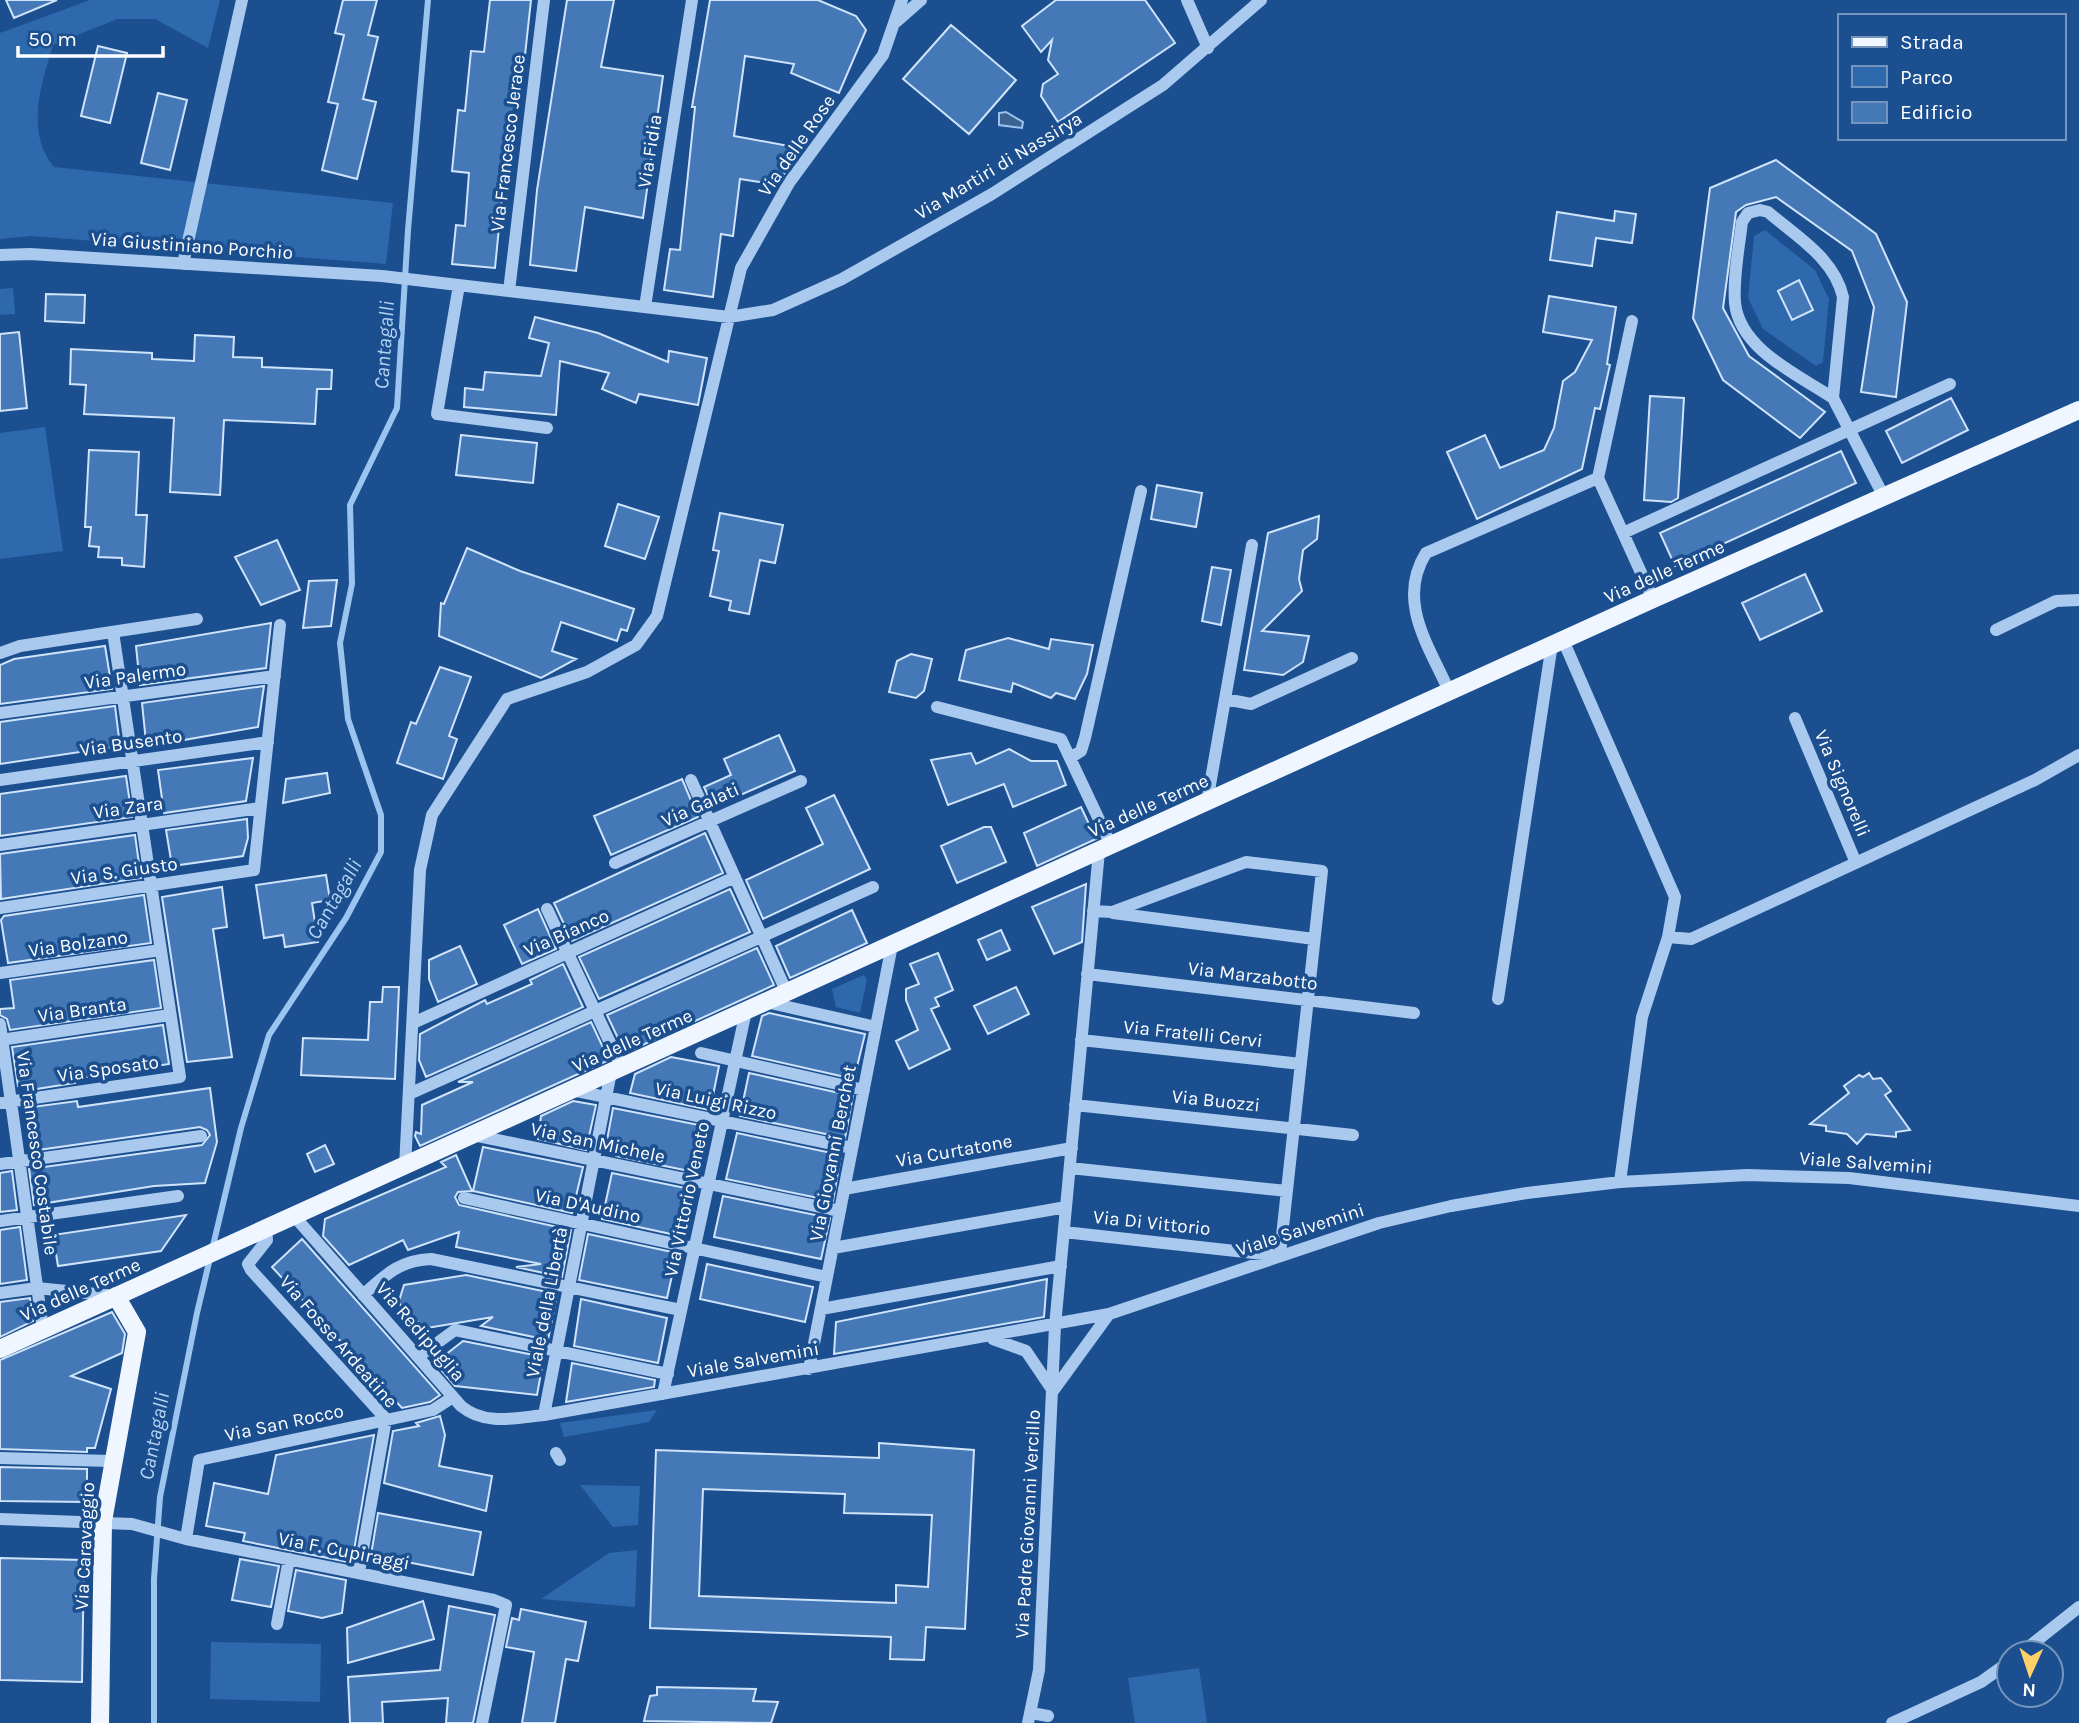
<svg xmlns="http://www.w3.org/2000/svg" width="2079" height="1723" viewBox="0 0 2079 1723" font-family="Karla,sans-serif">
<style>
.green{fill:#2e69ad}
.water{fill:#3c6290;stroke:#9cc4f0;stroke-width:2}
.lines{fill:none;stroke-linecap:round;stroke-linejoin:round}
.stream{stroke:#9cc4f0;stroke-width:6}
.building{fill:#4478b7;stroke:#cfe3fa;stroke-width:2;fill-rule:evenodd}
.minor{stroke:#a9c9ee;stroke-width:12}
.major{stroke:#f0f6ff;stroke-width:18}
.labels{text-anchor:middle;stroke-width:7;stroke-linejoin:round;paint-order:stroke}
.street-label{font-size:19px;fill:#fff;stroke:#1b4f8f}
.water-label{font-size:21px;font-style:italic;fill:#b5d3f5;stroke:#1b4f8f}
</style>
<rect width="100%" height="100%" fill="#1b4f8f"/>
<path class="green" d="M90 0H220L208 48 155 19H117L53 45C41 85 25 131 54 167L393 203 386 264 31 236 0 239V33Z
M1765 230 1815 270 1829 299 1823 362 1816 366 1763 329 1748 298 1754 236Z
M13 288 15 314 0 315V289Z
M45 427 63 551 0 559V433Z
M864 975 867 980 860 1013 836 1007 832 989Z
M657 1410 649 1422 564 1437 560 1423Z
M580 1485 640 1486 638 1525 613 1527Z
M637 1550 635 1607 541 1599 609 1553Z
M211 1642 321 1644 320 1702 210 1699Z
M1199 1668 1207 1723H1135L1128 1678Z"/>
<path class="water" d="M1006 112 1023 122 1022 128 999 125V113Z"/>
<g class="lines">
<path class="stream" d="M154 1723V1579L160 1497 197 1313 241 1128 269 1035 346 918 381 852V815L348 719 340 643 352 584 350 505 397 408 408 230 428 0"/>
</g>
<path class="building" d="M6 0H57L14 18Z
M343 0H377L368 35 378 37 363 99 376 102 357 179 322 170 338 104 328 102 344 35 335 33Z
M490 0H531L521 92H516L507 177H504L495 268 452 264 456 225 465 226 469 173 452 171 458 110 465 111 471 51 484 52Z
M567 0H614L601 67 663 76 643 218 585 207 576 271 530 265 537 190Z
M710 0H818L856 16 866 30 839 93 791 73 794 64 745 56 734 136 789 146 784 175 778 185 740 179 733 236 721 234 713 297 664 290 670 249 680 250 695 107H692Z
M1056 0H1145L1175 43 1058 122 1041 96 1043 84 1058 74 1048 60 1052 40 1041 52 1022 26Z
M951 25 1016 80 969 134 903 79Z
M98 46 127 53 110 123 81 116Z
M158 93 187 100 170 170 141 163Z
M1776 160 1876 234 1907 302 1896 397 1861 392 1874 307 1852 251 1776 197 1746 205 1736 212 1723 308 1749 356 1825 412 1800 438 1723 380 1693 318 1710 188Z
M1615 211 1636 214 1632 243 1596 238 1592 266 1550 260 1557 212 1614 221Z
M1799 280 1813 310 1792 320 1778 291Z
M46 294 85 295 84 323 45 321Z
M1549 296 1616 307 1607 364 1610 365 1600 409 1595 408 1582 469 1477 519 1447 452 1485 435 1500 468 1544 450 1554 428 1563 381 1575 372 1592 340 1543 332Z
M535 317 598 333 668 362 669 351 707 358 698 405 639 394 636 403 602 389 609 373 560 361 556 415 464 407 465 388 483 390 485 372 541 376 549 343 529 338Z
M19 332 27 408 0 411V334Z
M195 335 234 337 233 357 262 358V367L332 370 331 389H317L315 424 224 420 220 495 170 492 174 418 84 414 86 385 70 384 71 349 152 353V359L194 361Z
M1650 396 1684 398 1678 498 1671 502 1644 500Z
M1951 398 1968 430 1902 463 1886 431Z
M461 435 537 443 533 483 456 475Z
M89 450 139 452 136 515H147L144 567 122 565V558L98 557 99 547 89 546 91 527H85Z
M1841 451 1856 483 1675 566 1660 533Z
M1157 485 1202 493 1196 527 1151 519Z
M618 504 659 517 645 559 605 546Z
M720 513 783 525 775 563 760 560 749 614 729 610 731 601 710 596 719 551 713 550Z
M1319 516 1317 539 1303 550 1299 579 1302 591 1262 631 1309 636 1303 662 1283 675 1244 670 1268 533Z
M277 540 300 590 261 605 235 557Z
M467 548 520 571 634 609 627 631 621 629 617 641 561 622 552 651 576 659 541 678 439 636 441 603 444 604Z
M1212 567 1231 570 1221 625 1202 621Z
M1805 574 1822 611 1760 640 1742 603Z
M337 580 331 626 303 628 309 581Z
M271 623 266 668 140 685 136 646Z
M1008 638 1049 649 1051 639 1093 645 1087 674 1075 699 1056 693 1051 698 1013 683 1011 692 959 680 966 650Z
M105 646 112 689 0 704V665L14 659Z
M911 654 932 659 924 691 916 698 889 692 897 661Z
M440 667 471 677 449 736 457 739 443 779 397 763 411 722 416 724Z
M264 686 258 727 150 746 149 742H146L142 703Z
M115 706 120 746 0 764V722Z
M779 735 795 771 713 807 704 787 731 775 724 759Z
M1009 749 1031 761H1057L1066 785 1013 807 1004 784 948 805 931 760 971 753 976 764Z
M253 758 246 801 164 813 158 770Z
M327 773 330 793 283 803 286 779Z
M126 776 132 817 0 836V794Z
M682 779 698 817 611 855 594 816Z
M834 795 870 869 763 919 746 880 823 844 806 808Z
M1081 807 1096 839 1037 866 1024 833Z
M247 819 248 838 243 856 172 866 166 830Z
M984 827H991L1006 862 957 883 941 846Z
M705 833 723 873 572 941 554 903Z
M135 835 141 878 1 899 0 854Z
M326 875 330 900 312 903 318 942 285 947 283 935 264 938 256 885Z
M1086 884 1082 942 1054 954 1032 907Z
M222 887 227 927 213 929 232 1057 187 1062 162 897Z
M730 889 750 932 599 999 579 957Z
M144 895 151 943 8 963 1 920 4 916Z
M538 909 556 949 522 964 504 925Z
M852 910 867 943 790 978 776 946Z
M1001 930 1010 950 987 960 978 940Z
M460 946 477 984 438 1002 429 979V960Z
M757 948 774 985 625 1053 607 1015Z
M938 953 953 990 935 998 939 1006 931 1009 950 1049 909 1069 896 1041 918 1030 906 1000V989L919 984 910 964Z
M154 960 161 1008 10 1030 7 1019 0 1015V1009L14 1008 10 980Z
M563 964 583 1007 426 1077 419 1060 420 1034 485 1000 487 1004 532 984 530 980Z
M383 987H399L395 1079 301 1075 303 1038 368 1040 370 1002H382Z
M1016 987 1029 1014 988 1034 974 1006Z
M769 1013 865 1034 854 1079 752 1056 762 1016Z
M591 1022 609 1060 420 1146 415 1136 416 1132 421 1134 422 1105 473 1082H458Z
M163 1025 169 1064 74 1079 75 1083 30 1090 29 1084 18 1086 12 1047Z
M671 1057 719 1066 710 1110 630 1093 635 1074Z
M749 1073 853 1096 845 1138 740 1116Z
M1869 1073 1873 1079 1881 1078 1891 1091 1885 1095 1910 1130 1896 1132V1137L1866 1134 1857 1144 1847 1134 1826 1131V1126L1810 1124 1849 1093 1844 1086 1859 1075 1863 1077Z
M210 1088 217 1142 205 1183 154 1186 34 1205 29 1169 202 1145 210 1135 207 1130 200 1127 38 1150 32 1107 77 1101 78 1107Z
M573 1101 596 1105 586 1150 538 1139 541 1116Z
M613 1108 709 1127 699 1173 616 1156 617 1148 606 1145Z
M737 1133 841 1155 833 1201 726 1179Z
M325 1145 334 1164 315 1172 307 1154Z
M483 1147 583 1167 572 1213 473 1191Z
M456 1155 472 1191 458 1192 455 1197 459 1205 571 1230 562 1277 516 1267 541 1264 456 1247 459 1232 408 1250 403 1240 349 1265 323 1236 325 1219 446 1167 441 1162Z
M12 1171 17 1210 0 1212V1173Z
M612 1173 695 1190 686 1231 682 1230 680 1236 602 1219Z
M723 1196 830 1218 821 1259 714 1237Z
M186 1215 161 1251 58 1266 53 1235Z
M20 1227 27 1280 0 1284V1230Z
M588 1234 677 1253 667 1298 579 1280Z
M302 1239 440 1395 430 1402 402 1408 272 1267Z
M707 1264 813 1287 805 1322 700 1299Z
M466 1275 557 1294 548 1340 481 1326 493 1317 427 1328 403 1312 399 1301 404 1285Z
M1047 1279 1044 1317 834 1354 836 1322Z
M30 1298 33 1321 0 1337V1302Z
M581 1299 667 1318 658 1363 574 1346Z
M112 1312 125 1334 122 1353 71 1376 111 1389 95 1448H87V1452L0 1449V1360Z
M463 1341 544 1357 537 1395 455 1386 435 1363Z
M572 1363 655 1380 654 1387 566 1402Z
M440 1416 445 1435 439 1466 492 1476 486 1511 384 1483 393 1431 419 1426 416 1423Z
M374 1435 353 1556 349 1555 348 1562 243 1541 245 1533 206 1526 214 1483 268 1494 276 1455Z
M879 1443 974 1450 965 1629 926 1627 924 1660 890 1659 891 1637 650 1628 656 1450 879 1458ZM703 1489 845 1494 844 1513 932 1515 928 1587 896 1585V1603L699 1596Z
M0 1467 87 1469V1502L0 1501Z
M378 1513 481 1532 473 1575 371 1555Z
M0 1558 84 1560 82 1682 0 1680Z
M240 1559 279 1566 271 1607 232 1600Z
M296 1570 346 1580 342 1613 322 1618 288 1611Z
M423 1601 434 1639 348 1663 347 1628Z
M449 1606 495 1615 473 1723H446L448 1698 382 1702 383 1723H350L348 1677 440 1670Z
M521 1609 586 1622 578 1661 566 1659 555 1723H522L534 1652 506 1647 512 1618 519 1620Z
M657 1687 756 1689 753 1701 778 1702 771 1723 644 1721 650 1696 657 1695Z"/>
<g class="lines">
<path class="minor" d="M1187 0 1208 48
M896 22 921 0
M0 255 30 254 382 276 729 317 773 310 842 279 992 194 1163 85 1261 0
M183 264 242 0
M459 285 437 414 547 428
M509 291 544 0
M645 307 692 0
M1632 321 1598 478 1653 599
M1833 398C1799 375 1740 350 1735 303 1733 277 1739 248 1742 222L1748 213 1760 210 1768 212C1797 237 1834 258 1843 297L1833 398 1884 497
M1623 533 1950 384
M1996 630 2056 601 2079 600
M1563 640 1675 897 1668 937 1642 1017 1620 1182
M0 653 20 646 197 619
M1449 691C1429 646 1396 601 1426 553L1598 478
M1225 699 1251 704 1352 658
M937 707 1061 739 1111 845
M0 713 275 676
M1795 718 1856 863
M1070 758 1081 751 1085 738 1141 491
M0 780 268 742
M691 780 787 993
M1207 802 1252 545
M0 845 260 808
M615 863 801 781
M0 908 254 870 280 625
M547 909 622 1068
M1093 911 1112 912 1246 862 1322 871 1280 1254
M1113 913 1314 939
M1668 937 1691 939 2035 780 2079 755
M0 973 161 950
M1087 974 1414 1013
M1498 999 1552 644
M766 1002 876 1027
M413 1023 735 877
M0 1024 43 1329
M0 1040 170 1015
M1081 1040 1301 1064
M701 1053 864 1090
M572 1090 852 1148
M409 1094 873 887
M0 1103 180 1077 113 632
M1075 1105 1353 1135
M473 1135 840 1211
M0 1164 201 1136
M405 1167 420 870 432 815 507 699 587 672 636 645 657 616 741 268 789 183 883 55 902 0
M1070 1168 1287 1191
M844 1189 1072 1148
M464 1198 827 1277
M295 1217 461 1406C485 1426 515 1418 544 1415L1109 1314 1379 1223 1451 1206 1527 1193 1620 1182 1747 1175 1849 1178 2079 1206
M0 1221 178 1196
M266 1229 267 1240 248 1264 251 1270 386 1419 359 1572
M1064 1232 1272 1255
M833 1248 1066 1207
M0 1293 37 1288 116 1296
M363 1295C385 1275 400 1260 431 1259L681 1310
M821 1309 1061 1266
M993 1339 1026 1351 1053 1391
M418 1357 455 1330 668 1374
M809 1369 892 945
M1053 1391 1109 1314
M663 1394 746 1011
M544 1415 611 1072
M556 1453 560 1460
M0 1458 111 1461
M0 1519 132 1524 186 1539 494 1600 506 1605 482 1723
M186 1539 199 1460 433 1410 453 1397
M277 1624 289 1559
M2021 1653 2079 1607
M1031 1713 1048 1716
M1028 1723 1039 1670 1055 1326 1099 851
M1892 1723 1981 1682 2009 1662"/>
<path class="major" d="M0 1349 1653 599 2079 410
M100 1723 103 1521 137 1332 116 1296"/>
</g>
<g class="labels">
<g class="street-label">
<text transform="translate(507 143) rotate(-83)" y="7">Via Francesco Jerace</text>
<text transform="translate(796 145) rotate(-55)" y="7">Via delle Rose</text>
<text transform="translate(649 151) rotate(-81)" y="7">Via Fidia</text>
<text transform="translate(998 165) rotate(-31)" y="7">Via Martiri di Nassirya</text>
<text transform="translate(192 245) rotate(4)" y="7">Via Giustiniano Porchio</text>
<text transform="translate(1664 571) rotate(-24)" y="7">Via delle Terme</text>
<text transform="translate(135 675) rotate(-8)" y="7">Via Palermo</text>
<text transform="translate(131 742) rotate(-8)" y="7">Via Busento</text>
<text transform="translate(1843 783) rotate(67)" y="7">Via Signorelli</text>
<text transform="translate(700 804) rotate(-24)" y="7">Via Galati</text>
<text transform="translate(1148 805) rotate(-24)" y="7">Via delle Terme</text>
<text transform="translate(128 807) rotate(-8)" y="7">Via Zara</text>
<text transform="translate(124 870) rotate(-8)" y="7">Via S. Giusto</text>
<text transform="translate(566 932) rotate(-24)" y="7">Via Bianco</text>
<text transform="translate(78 943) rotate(-8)" y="7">Via Bolzano</text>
<text transform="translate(1253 975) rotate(7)" y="7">Via Marzabotto</text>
<text transform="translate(82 1009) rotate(-8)" y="7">Via Branta</text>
<text transform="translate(1193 1033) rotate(6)" y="7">Via Fratelli Cervi</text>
<text transform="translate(632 1040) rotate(-24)" y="7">Via delle Terme</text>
<text transform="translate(108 1068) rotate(-8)" y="7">Via Sposato</text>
<text transform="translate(716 1100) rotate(12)" y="7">Via Luigi Rizzo</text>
<text transform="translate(1216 1100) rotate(6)" y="7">Via Buozzi</text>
<text transform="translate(598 1142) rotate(12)" y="7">Via San Michele</text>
<text transform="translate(954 1150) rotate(-10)" y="7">Via Curtatone</text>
<text transform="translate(38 1153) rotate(82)" y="7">Via Francesco Costabile</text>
<text transform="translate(832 1153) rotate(-79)" y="7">Via Giovanni Berchet</text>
<text transform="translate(1866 1162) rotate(4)" y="7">Viale Salvemini</text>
<text transform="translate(686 1199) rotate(-78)" y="7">Via Vittorio Veneto</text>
<text transform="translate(588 1205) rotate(12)" y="7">Via D'Audino</text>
<text transform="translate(1152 1222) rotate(6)" y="7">Via Di Vittorio</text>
<text transform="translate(1300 1229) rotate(-18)" y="7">Viale Salvemini</text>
<text transform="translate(80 1289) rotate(-24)" y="7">Via delle Terme</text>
<text transform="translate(546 1302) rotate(-79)" y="7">Viale della Libertà</text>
<text transform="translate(421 1331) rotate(49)" y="7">Via Redipuglia</text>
<text transform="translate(339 1341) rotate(49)" y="7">Via Fosse Ardeatine</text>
<text transform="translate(753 1359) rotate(-10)" y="7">Viale Salvemini</text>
<text transform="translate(284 1422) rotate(-12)" y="7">Via San Rocco</text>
<text transform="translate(1027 1524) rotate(-87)" y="7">Via Padre Giovanni Vercillo</text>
<text transform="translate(84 1546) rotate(-87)" y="7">Via Caravaggio</text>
<text transform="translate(344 1550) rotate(11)" y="7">Via F. Cupiraggi</text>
</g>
<g class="water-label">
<text transform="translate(384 345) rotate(-86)" y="7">Cantagalli</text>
<text transform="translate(334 899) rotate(-60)" y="7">Cantagalli</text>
<text transform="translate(154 1436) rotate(-79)" y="7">Cantagalli</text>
</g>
</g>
<rect x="1838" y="14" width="228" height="126" fill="#1b4f8f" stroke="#7695bc" stroke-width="2"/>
<rect x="1852" y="37" width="35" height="10" fill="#f0f6ff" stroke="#7695bc" stroke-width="2"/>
<text x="1900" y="49" font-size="21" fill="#ffffff">Strada</text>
<rect x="1852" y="66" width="35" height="21" fill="#2e69ad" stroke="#7695bc" stroke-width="2"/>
<text x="1900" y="84" font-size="21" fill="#ffffff">Parco</text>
<rect x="1852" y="102" width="35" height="21" fill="#4478b7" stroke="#7695bc" stroke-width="2"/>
<text x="1900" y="119" font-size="21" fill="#ffffff">Edificio</text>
<g transform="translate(2030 1674) rotate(183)"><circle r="33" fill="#1b4f8f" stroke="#7695bc" stroke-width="2"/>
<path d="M0-5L12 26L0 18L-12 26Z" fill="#ffd166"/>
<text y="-10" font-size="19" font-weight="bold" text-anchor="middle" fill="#ffffff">N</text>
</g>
<path d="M18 46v10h145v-10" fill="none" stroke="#ffffff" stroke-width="3.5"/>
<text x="28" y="46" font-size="21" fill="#ffffff" stroke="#1b4f8f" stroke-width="5" paint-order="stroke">50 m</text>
</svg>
